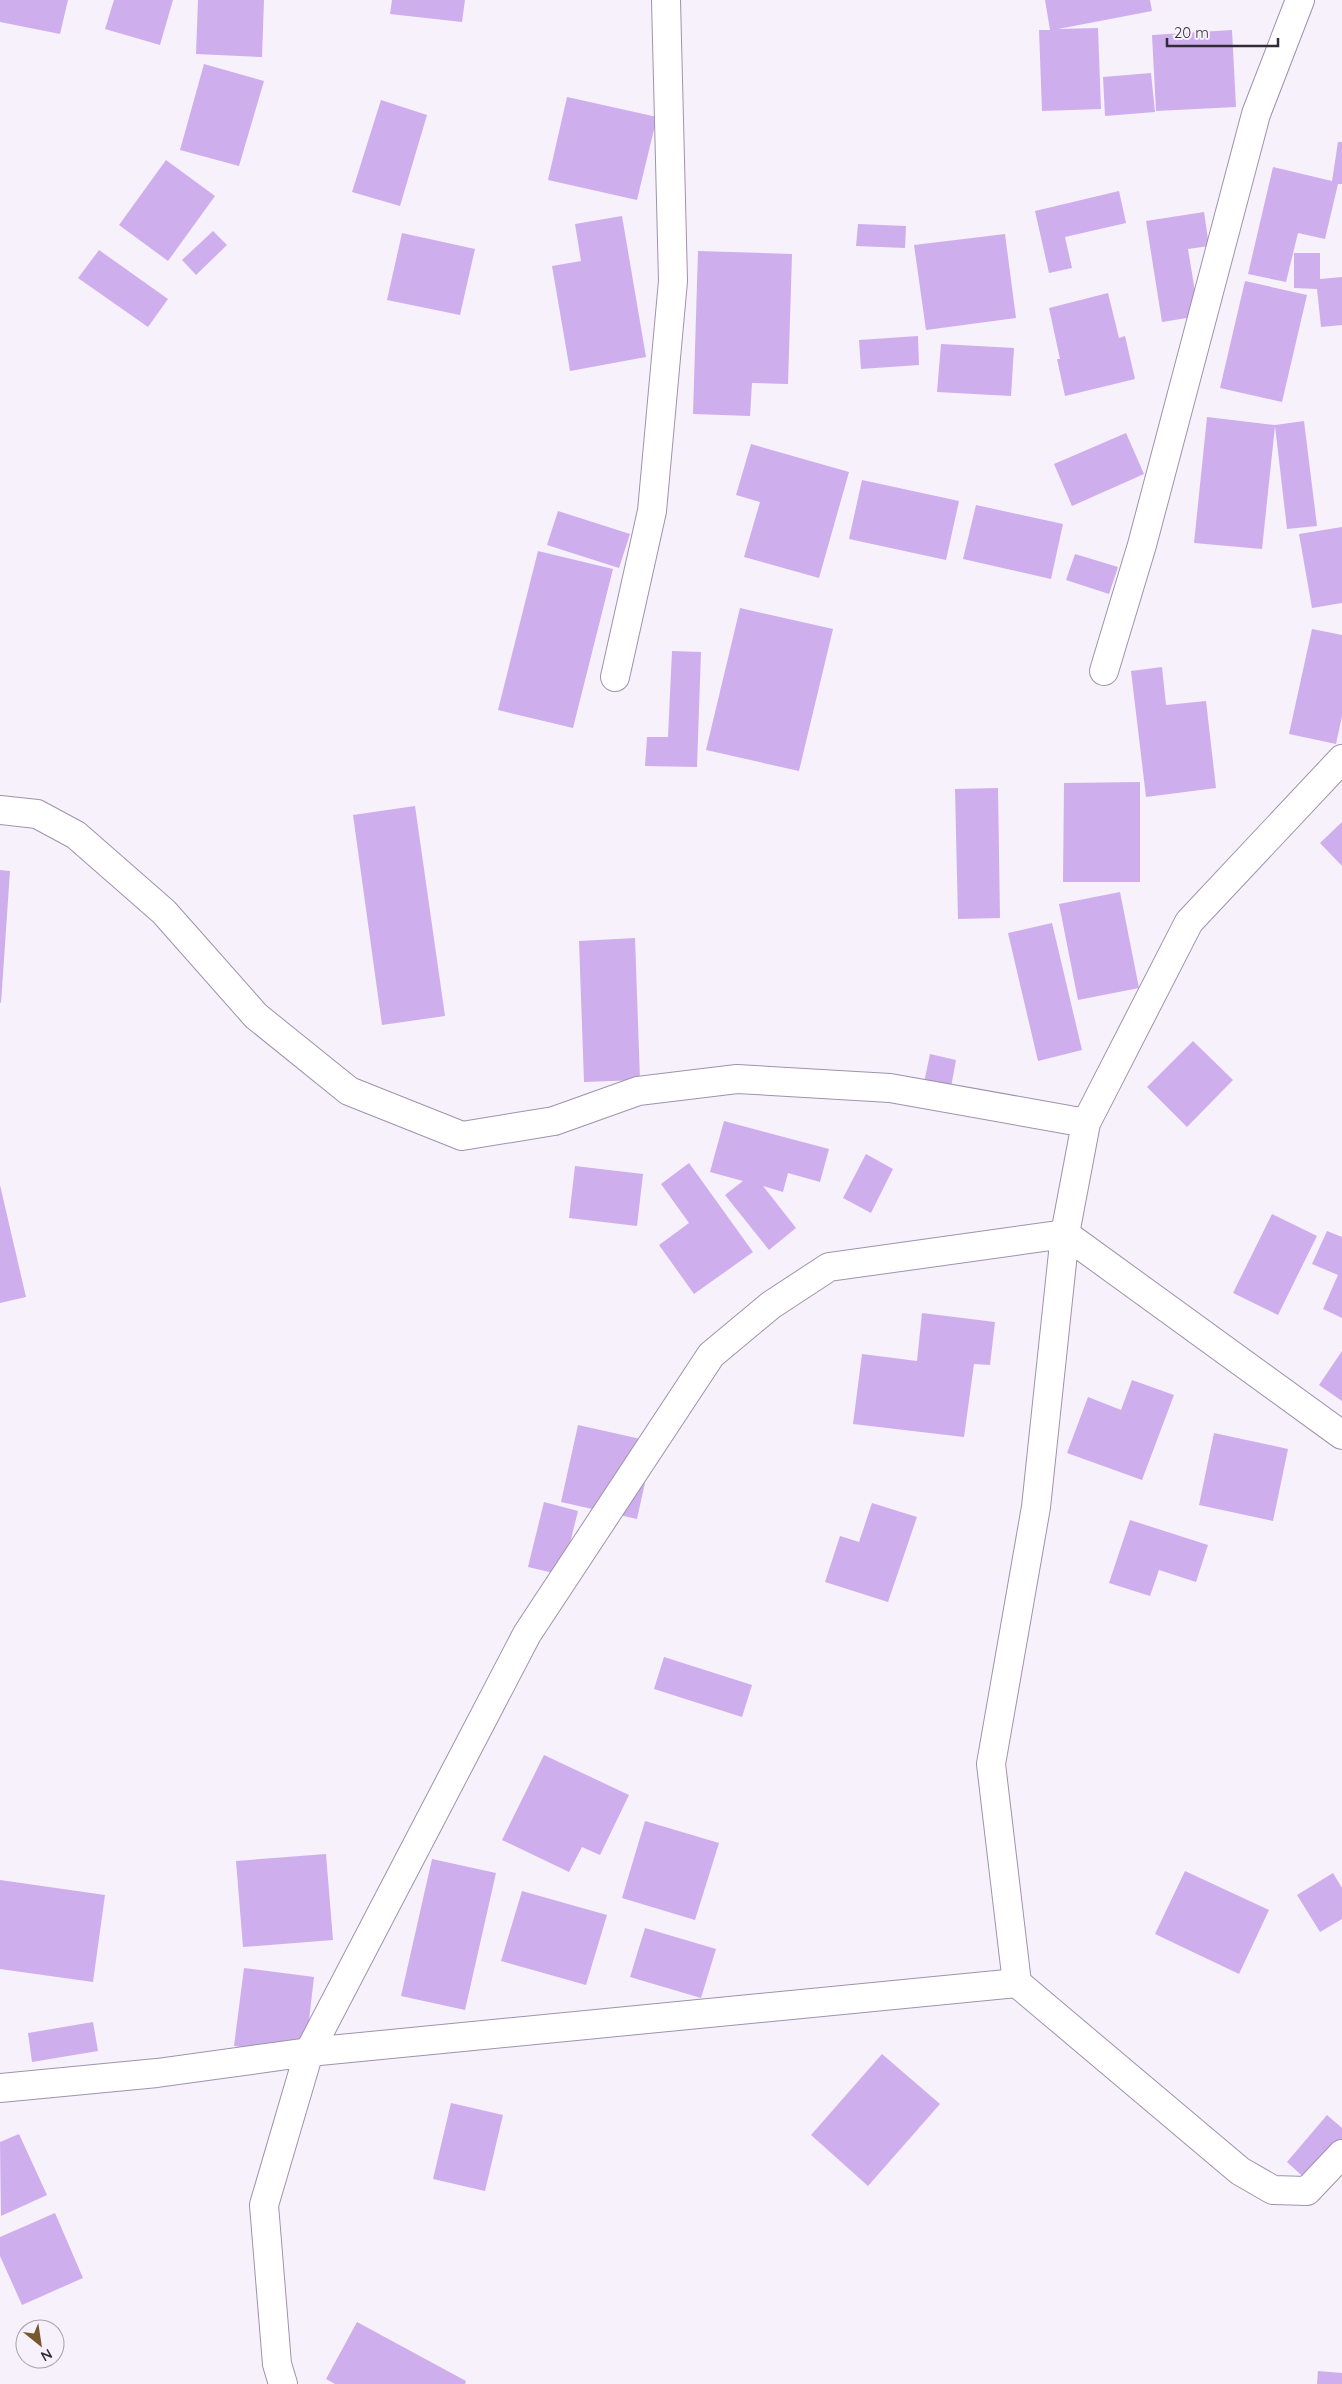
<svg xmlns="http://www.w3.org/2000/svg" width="1342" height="2384" viewBox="0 0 1342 2384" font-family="Quicksand,sans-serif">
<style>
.building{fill:#cfaeee}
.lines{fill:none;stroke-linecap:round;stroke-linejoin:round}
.street-casing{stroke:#9f92ad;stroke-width:30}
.street{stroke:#fff;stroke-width:28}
</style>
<rect width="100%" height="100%" fill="#f7f1fc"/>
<path class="building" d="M0 0H68L60 34 0 22Z
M114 0H173L160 45 105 29Z
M198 0H264L262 57 196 54Z
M392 0H465L462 22 390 14Z
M1045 0H1150L1152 11 1058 29 1098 28 1101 109 1042 111 1039 30H1050Z
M1232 30 1236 107 1156 111 1152 35Z
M204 64 264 81 239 166 180 150Z
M1151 73 1155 112 1105 116 1103 77Z
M567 97 657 117 637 200 548 180Z
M381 100 427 115 400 206 352 192Z
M1338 142H1342V184H1338L1325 239 1298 233 1286 282 1248 274 1273 167 1332 181Z
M166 160 215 196 168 261 119 225Z
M1119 191 1126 223 1065 237 1072 268 1049 273 1035 211Z
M1204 212 1209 246 1188 249 1199 316 1162 322 1146 221Z
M622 216 646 357 570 371 552 266 581 261 575 224Z
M858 224 906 226 905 248 856 246Z
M213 231 227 245 196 275 182 260Z
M402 233 475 249 460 315 387 300Z
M1005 234 1016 318 926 330 914 245Z
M99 250 168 299 148 327 78 278Z
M698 251 792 254 788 384 752 383 750 416 693 414Z
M1294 253H1320V279L1342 277V325L1321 327 1317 289 1294 288Z
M1245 281 1307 295 1282 402 1220 388Z
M1108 293 1119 338 1125 336 1135 379 1065 396 1057 359H1060L1049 308Z
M918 336 919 365 861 369 859 340Z
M941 344 1014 348 1011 396 937 392Z
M1207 417 1275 425 1304 421 1317 526 1287 529 1275 426 1262 549 1194 543Z
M1126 433 1144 474 1072 506 1054 464Z
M751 444 849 472 819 578 744 557 760 502 736 495Z
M862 480 959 501 946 560 849 539Z
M976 505 1063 524 1051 579 963 559Z
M558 511 630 534 619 568 547 545Z
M1342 527V603L1312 608 1299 534Z
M538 551 613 569 573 728 498 710Z
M1075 554 1118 567 1109 594 1066 580Z
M740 608 833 629 799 771 706 750Z
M1312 629 1342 635V716L1336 744 1289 734Z
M672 651 701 652 697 767 645 766 647 737H668Z
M1162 667 1166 705 1206 701 1216 788 1146 797 1131 671Z
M1140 782V882H1063L1064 783Z
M998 788 1000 918 958 919 955 789Z
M415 806 445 1016 382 1025 353 815Z
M1342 822V866L1320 843Z
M0 870 10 871 1 1003 0 1002Z
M1120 892 1139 988 1078 1000 1059 904Z
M1052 923 1082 1050 1038 1061 1008 933Z
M635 938 640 1080 584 1082 579 941Z
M1193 1041 1233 1080 1187 1127 1147 1087Z
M930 1054 956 1060 949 1098 922 1092Z
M724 1121 829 1149 820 1182 788 1173 783 1192 763 1186 796 1228 769 1250 725 1195 743 1181 710 1172Z
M866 1154 893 1169 871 1213 843 1198Z
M689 1163 753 1252 694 1294 659 1245 689 1223 661 1184Z
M575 1166 643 1174 637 1226 569 1218Z
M0 1185 26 1297 0 1303Z
M1272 1214 1317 1236 1278 1315 1233 1293Z
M1327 1231 1342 1237V1318L1323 1309 1338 1275 1312 1264Z
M922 1313 995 1322 990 1365 974 1364 964 1437 853 1424 862 1354 917 1361Z
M1342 1351V1401L1319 1385Z
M1132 1380 1174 1395 1142 1480 1067 1453 1088 1397 1121 1410Z
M578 1425 654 1442 637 1519 561 1502Z
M1214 1433 1288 1449 1273 1521 1199 1505Z
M544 1502 578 1511 562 1575 528 1567Z
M872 1503 917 1517 888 1602 825 1582 840 1536 859 1542Z
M1130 1520 1208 1545 1196 1582 1159 1570 1150 1596 1109 1583Z
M664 1657 752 1685 742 1717 654 1689Z
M544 1755 629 1795 600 1855 582 1847 569 1872 502 1840Z
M645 1821 719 1843 695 1920 622 1898Z
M326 1854 333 1940 243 1947 236 1861Z
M432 1859 496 1873 465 2010 401 1996Z
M1185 1871 1269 1910 1239 1974 1155 1934Z
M1333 1873 1342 1888V1919L1320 1932 1297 1895Z
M0 1880 105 1895 93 1982 0 1969Z
M522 1891 607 1915 586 1985 501 1961Z
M645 1928 716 1949 701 1998 630 1977Z
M244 1968 314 1977 305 2055 234 2046Z
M93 2022 98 2051 32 2062 28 2033Z
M882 2054 940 2104 868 2186 811 2135Z
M451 2103 503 2115 485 2191 433 2179Z
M1327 2115 1342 2128V2147L1311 2184 1287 2162Z
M19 2134 47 2195 1 2216 0 2142Z
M55 2213 83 2278 22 2305 0 2256V2237Z
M357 2322 466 2381 465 2384H335L326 2379Z
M1318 2371 1342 2373V2384H1317Z"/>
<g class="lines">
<defs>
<path id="street" d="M1104 671 1142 545 1256 114 1300 0
M615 677 652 511 673 281 666 0
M1342 759 1189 922 1086 1123 1065 1234 1342 1435
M0 810 37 814 76 835 164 912 256 1016 349 1091 462 1136 554 1121 638 1091 737 1079 890 1088 1086 1123
M0 2088 157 2073 309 2052 1017 1983 1240 2171 1273 2190 1307 2191 1342 2154
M283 2384 277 2364 264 2205 309 2052 527 1634 711 1355 771 1305 829 1267 1065 1234 1036 1507 991 1764 1017 1983"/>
</defs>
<use href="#street" class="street-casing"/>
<use href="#street" class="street"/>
</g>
<g transform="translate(40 2344) rotate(150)"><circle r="24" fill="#f7f1fc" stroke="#a8a2ad"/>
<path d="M0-4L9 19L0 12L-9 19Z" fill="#77582d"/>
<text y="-8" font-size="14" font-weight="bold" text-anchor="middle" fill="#322c37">N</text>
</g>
<path d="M1167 38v8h111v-8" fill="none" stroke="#322c37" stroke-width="2.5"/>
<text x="1174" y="38" font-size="15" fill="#322c37" stroke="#f7f1fc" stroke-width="4" paint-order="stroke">20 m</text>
</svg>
